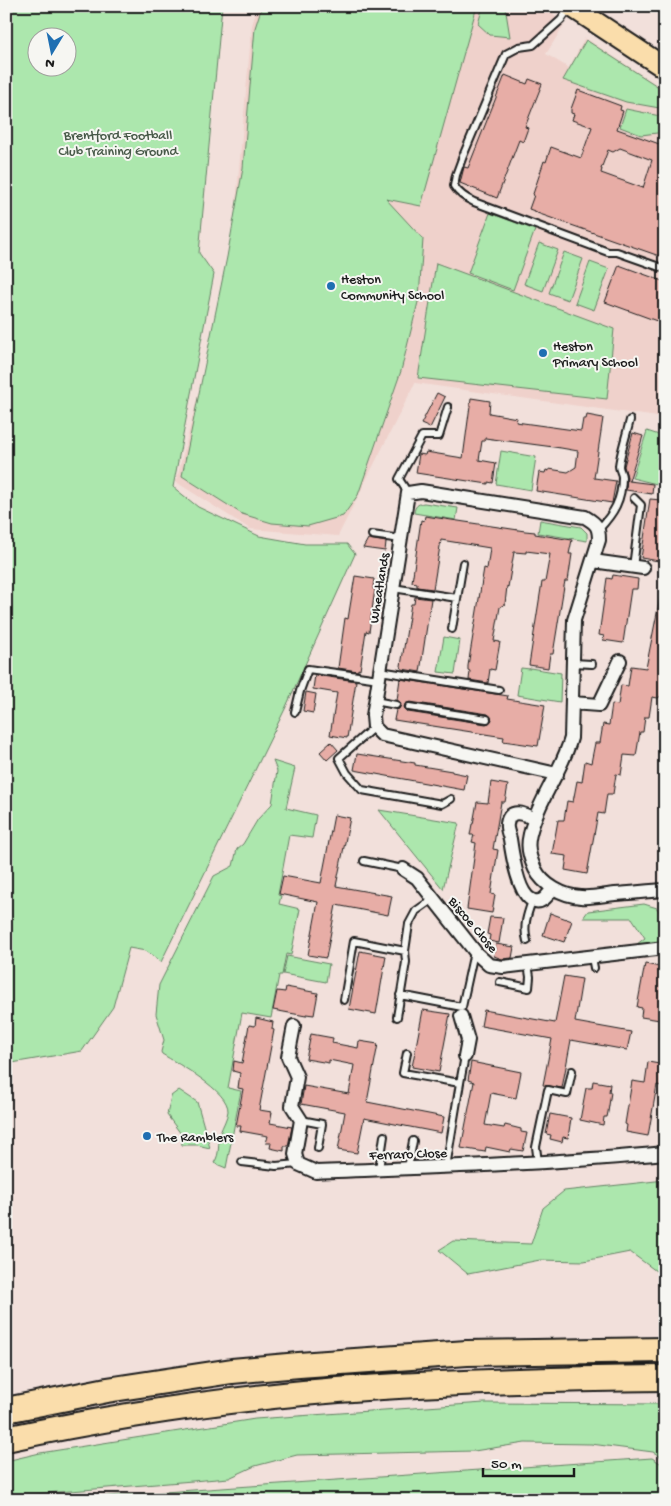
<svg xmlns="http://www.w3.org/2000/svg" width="671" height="1506" viewBox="0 0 671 1506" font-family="'Gochi Hand',sans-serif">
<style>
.built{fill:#efd1cb}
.green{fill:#ace7ad;stroke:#648264;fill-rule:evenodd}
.building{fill:#e7ada6;stroke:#1c1c1c;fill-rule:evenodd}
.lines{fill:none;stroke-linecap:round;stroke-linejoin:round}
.lane-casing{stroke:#1c1c1c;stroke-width:10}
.street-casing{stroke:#1c1c1c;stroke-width:16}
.primary-casing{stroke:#1c1c1c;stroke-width:24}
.highway-casing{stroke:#1c1c1c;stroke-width:28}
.lane{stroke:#f6f6f2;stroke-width:6}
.street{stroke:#f6f6f2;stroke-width:12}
.primary{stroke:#faddab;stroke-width:20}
.highway{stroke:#faddab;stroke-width:24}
.poi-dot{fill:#1f6fb2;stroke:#f6f6f2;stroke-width:2}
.labels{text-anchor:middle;stroke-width:4;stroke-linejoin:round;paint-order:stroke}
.park-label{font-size:14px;fill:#475948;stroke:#f6f6f2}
.poi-label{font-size:14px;fill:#1c1c1c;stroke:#f6f6f2;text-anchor:start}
.street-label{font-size:14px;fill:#1c1c1c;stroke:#f6f6f2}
</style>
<rect width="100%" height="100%" fill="#f2e0db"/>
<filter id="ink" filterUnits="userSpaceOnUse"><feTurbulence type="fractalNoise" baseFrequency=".02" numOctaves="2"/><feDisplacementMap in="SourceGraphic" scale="10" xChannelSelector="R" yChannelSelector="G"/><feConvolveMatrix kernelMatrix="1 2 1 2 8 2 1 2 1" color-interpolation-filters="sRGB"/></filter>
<g filter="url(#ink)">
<path class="built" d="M258 6H546L564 25 546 54 569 68 585 38 665 90V418L415 383 338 536 250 529 176 482 230 269 252 25Z"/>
<path class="green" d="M6 6H222L199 253 214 274 173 487 198 507 259 536 305 544H347L355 554 285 709 161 962 146 951 129 948 113 1007 82 1051 6 1064ZM38 38H68V68H38Z
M262 6H477L421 206 386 199 423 239 419 298 401 371 358 495 343 516 308 526 272 523 242 514 182 476 227 257 243 168 255 28Z
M483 6H505L510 37 490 35 478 24Z
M586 40 665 91V109L626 102 563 80Z
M626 109 665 117V132L641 135 620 127Z
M490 213 535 230 513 290 468 273Z
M539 243 558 250 543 291 524 284Z
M564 252 583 259 568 300 549 293Z
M590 262 609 269 594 310 575 303Z
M436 263 614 329 607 399 418 378Z
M647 431 665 437V486L632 478Z
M501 451 536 457 531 490 496 484Z
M424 503 458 508 456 520 414 513C415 506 417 504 424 503Z
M540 520 581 527 587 533V541L538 533Z
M444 637 460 640 455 674 438 672Z
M521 668 530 669V668L561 673 560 702 517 695Z
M273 761 295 768 286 808 316 815 312 838 289 835 278 895 281 896 279 904 300 909 291 955 286 954 282 975H279L271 1018 242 1013 228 1088 241 1091 226 1168 214 1163C221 1152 217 1144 220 1133 223 1125 227 1119 228 1111 229 1091 178 1064 162 1054L161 1052 164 1040 156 1014 159 985 214 876 233 866 237 849 243 844 258 819 272 804 277 771Z
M379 810 459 823 443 889Z
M644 904 657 908 664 920 665 937 661 944 633 947 645 938 632 918H583L588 911Z
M287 956 329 964 326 982 283 974Z
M179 1090 197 1102 210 1148 197 1145H182L181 1134 167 1115 171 1096Z
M665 1180V1271H656L630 1252 584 1261 540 1260 468 1274 439 1250 453 1241 531 1244 543 1208 564 1191Z
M484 1403 665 1404V1459L653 1452 591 1444 525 1443 474 1451 297 1455 255 1466 229 1478 34 1494 6 1495V1461L40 1453 255 1419Z
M652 1458 665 1466V1500H50Z"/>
<path class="building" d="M505 75 527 84 529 79 542 84 525 127 528 128 523 142 519 140 497 198 460 183 464 167 468 168Z
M578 90 621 106 620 110 623 111 617 129 665 146V210L662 219 665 220V258L537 213V212L529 209 534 195 533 194 544 161 546 162 551 147 581 158 592 127 572 120 574 114 571 113V109ZM620 148 652 160 643 188 601 173 602 169H601L608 150 613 152Z
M619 265 665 282V324L605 302Z
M437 393 445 397 430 428 421 424Z
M471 398 490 401 489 413 517 418 516 422 581 431 583 419H586L587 415 603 418 594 478 616 481 612 503 536 491 539 472 545 473 546 470 549 471V469L568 472 576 467 578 451 561 448 485 438V441H482L479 460 496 463 493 483 488 482V484L416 473 419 454 425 455 426 452 463 458Z
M633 433 643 436 629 481 653 484 652 494 626 490 627 477 624 466Z
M650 499 661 500 660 506H665V562L641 558Z
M425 516 525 531 535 532V534L572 540 569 554H572L568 581H565L564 586 553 654H550L548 668 529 665 542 582H545L550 554 526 551V553L514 552 508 587 507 586 505 604 500 607 494 641 500 642 495 670 490 669 488 683 469 680 470 671 468 670V666L484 568 487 569 490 548 441 540 433 589 417 587V583L412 582 421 520 424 521Z
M368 539 386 542 385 551 363 548Z
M613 575 638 579 637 589H631L623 643 603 640 604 636 599 635 607 578 612 579Z
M355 576 374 579 373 589H375L369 632 366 631 360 670 358 669V671L338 668 345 618 348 619Z
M415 597 431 599 420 672 402 669 401 666 411 604H414Z
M660 598 665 599V679L662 695 658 698 652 697 649 717H645L643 732H640L636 756 624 755 621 775 616 774 613 794H607L604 814 598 813 587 874 565 870 567 856 552 854 558 820H564L567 801 573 802 577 781 582 782 585 761 591 763 595 743H600L603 724 609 725 612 704 618 705 621 685 628 686 631 666 646 668Z
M315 675 356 681 347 738 330 735 337 693 313 689Z
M400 679 508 696 507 699 545 705 538 746 503 741 504 737 394 720 396 710 399 709 401 705 400 702 397 700ZM410 702 488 714 491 717 492 720 489 723 486 724 408 712 406 711 404 707 405 704Z
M306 692 316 694 313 713 303 711Z
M331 742 338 750 327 760 320 752Z
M357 754 415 763V765L452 771V772L467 775 464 790 354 770Z
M491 782 508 785 505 802H501L493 849 498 850 491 894 495 895 492 913 467 909 476 843 472 842 474 835H470L472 824H473L477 802 488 803Z
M334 815 350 818 336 886 392 896 388 915 336 905 326 958 308 955 318 902 279 894 283 876 321 883Z
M550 913 572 921 564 942 543 935Z
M490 917 503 918 499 943 489 941 490 935 487 934Z
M496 944 514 947 512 958 502 959 494 956Z
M360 951 386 956 376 1014 349 1009Z
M645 964 665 968V1000L660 1020 641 1017 642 1008 637 1007Z
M564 976 582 979 575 1022 631 1032 627 1050 571 1040 562 1088 543 1085 552 1039 481 1026 484 1010 555 1023Z
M286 987 318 993 314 1015 306 1014V1016L273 1010 277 991 285 992Z
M423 1010 450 1014 439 1072 412 1067Z
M256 1018 273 1022 272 1029 274 1030 259 1110 272 1112 270 1123 292 1127 288 1146H284V1151L270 1148 271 1143H266L268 1136 240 1131 241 1126H236L243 1089 238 1088 240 1073 233 1071 234 1061 242 1063 249 1025 255 1026Z
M311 1034 333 1038 332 1043 358 1048 359 1041 378 1044 367 1102 444 1117 441 1133 364 1118 357 1153 338 1150 345 1112 301 1104 304 1086 349 1094 354 1065 329 1060V1063L306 1059Z
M471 1062 521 1072 516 1098 491 1093 485 1125 504 1128 505 1125 521 1129V1132L527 1133 523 1151 511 1149 510 1152 486 1147 485 1152 461 1148 474 1082 468 1080Z
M648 1062 665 1065V1087L657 1085 648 1136 626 1132 627 1125 625 1124 632 1081 645 1083Z
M593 1081 610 1084 609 1092H611L608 1112 607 1117H604L603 1125 580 1120 586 1088H592Z
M550 1114 571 1118 568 1138 563 1137 562 1142 550 1139 551 1135 546 1134Z"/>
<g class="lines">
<defs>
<path id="lane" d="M570 7 561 20 533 45 519 47 506 54 463 156 456 175 454 186C459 194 465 198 474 202L608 252H617L665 269
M408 493 399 479 422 436H439L448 407
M599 529C614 513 622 500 622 477 622 473 619 470 619 466 620 454 627 433 630 420
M372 535 401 539
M633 567 641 505 634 498
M393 588 457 598
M452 629 463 563
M573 663 592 664
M380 671 499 690
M375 701 396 705
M409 707 487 719
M295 712 300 691 308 669 379 679
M374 727 339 758 347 773 362 790 442 804 451 799
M364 861 403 869
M527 941C523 926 527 915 532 901
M592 957 594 968
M500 982 529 988 530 977 528 964
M400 995 462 1007 474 952
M344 1000 354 941 405 951
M397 1017 406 962 405 951 409 924 416 911 433 899
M407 1053 403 1073 460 1083 446 1167
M460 1083 465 1056
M301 1120 322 1124 318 1148
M242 1162 276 1166 298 1164
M538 1162 536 1147 548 1090 567 1094 572 1071
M408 1168 413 1141
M379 1169 384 1136"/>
<path id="street" d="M593 561 643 568
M572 703 599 705 620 661
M557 774 382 735 374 727 373 716 408 493 421 491 585 517C597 524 599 527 599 540L574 620 571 738C563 767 544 792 534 821 527 840 526 850 535 869 543 885 563 896 581 897 592 898 604 895 615 894 632 893 648 891 665 890
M534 819C525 814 509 807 507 824 506 828 509 835 510 839 512 853 518 894 532 900 542 905 548 895 553 888
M403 869 417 878 477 954 489 965 503 967 528 964 665 948
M461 1016 468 1040 465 1056
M294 1026 288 1057 297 1077 292 1106 301 1120 295 1154 298 1164 316 1172C432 1167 549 1164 665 1153"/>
<path id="primary" d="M571 6 665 68"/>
<path id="highway" d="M6 1410 107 1390 232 1371 299 1365 467 1353 665 1350
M6 1439C124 1414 245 1396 366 1388 465 1382 565 1379 665 1378"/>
</defs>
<use href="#lane" class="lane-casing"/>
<use href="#street" class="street-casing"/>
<use href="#primary" class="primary-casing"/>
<use href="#highway" class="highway-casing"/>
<use href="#lane" class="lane"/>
<use href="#street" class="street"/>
<use href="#primary" class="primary"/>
<use href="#highway" class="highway"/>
</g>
</g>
<g class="poi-dot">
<circle cx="331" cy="286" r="5"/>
<circle cx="543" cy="353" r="5"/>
<circle cx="147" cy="1136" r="5"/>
</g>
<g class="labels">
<g class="park-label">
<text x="118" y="139">Brentford Football<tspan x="118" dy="16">Club Training Ground</tspan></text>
</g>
<g class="poi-label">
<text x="341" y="283">Heston<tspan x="341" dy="16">Community School</tspan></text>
<text x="553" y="350">Heston<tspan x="553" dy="16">Primary School</tspan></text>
<text x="157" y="1141">The Ramblers</text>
</g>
<g class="street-label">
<text transform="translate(378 588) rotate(-81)" y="5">Wheatlands</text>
<text transform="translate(474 924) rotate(50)" y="5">Biscoe Close</text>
<text transform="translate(408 1153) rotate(-2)" y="5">Ferraro Close</text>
</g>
</g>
<rect width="671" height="1506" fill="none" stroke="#f6f6f2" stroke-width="25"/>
<rect x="12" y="12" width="646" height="1481" fill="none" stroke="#1c1c1c" stroke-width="2" filter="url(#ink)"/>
<g transform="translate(52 52) rotate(190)"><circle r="24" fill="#f6f6f2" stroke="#9f9f9c"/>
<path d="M0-4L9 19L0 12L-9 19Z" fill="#1f6fb2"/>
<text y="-8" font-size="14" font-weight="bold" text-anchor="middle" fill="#1c1c1c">N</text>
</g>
<path d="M483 1468v8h91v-8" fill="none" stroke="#1c1c1c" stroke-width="2.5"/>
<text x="491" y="1468" font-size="15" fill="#1c1c1c" stroke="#f6f6f2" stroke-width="4" paint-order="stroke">50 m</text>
</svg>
